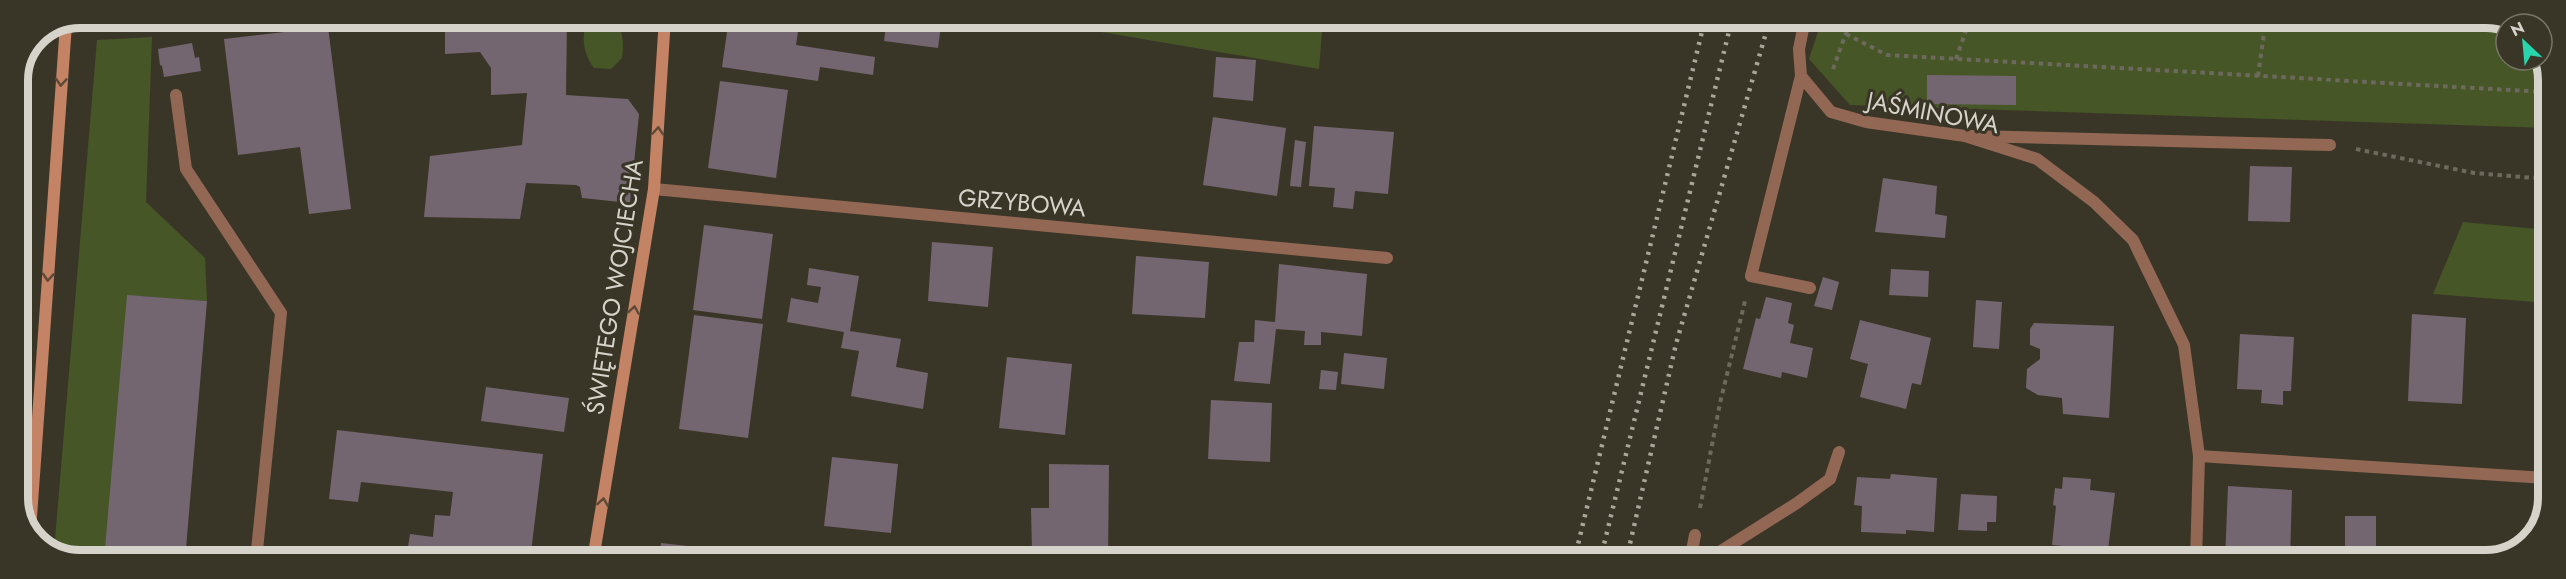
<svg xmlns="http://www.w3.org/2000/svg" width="2566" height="579" viewBox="0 0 2566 579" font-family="Jost,sans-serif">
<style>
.green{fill:#465627}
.building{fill:#746670}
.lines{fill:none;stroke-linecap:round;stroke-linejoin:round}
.path{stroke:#6d6a5d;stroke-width:4;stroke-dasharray:4.5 4.5;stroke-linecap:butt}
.lane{stroke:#926855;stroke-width:12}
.street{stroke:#926855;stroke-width:12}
.secondary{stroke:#c58365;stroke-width:12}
.rail{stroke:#a9a69b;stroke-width:4.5;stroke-dasharray:3 6;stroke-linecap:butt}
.oneway{stroke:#5d4936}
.labels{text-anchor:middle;stroke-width:6;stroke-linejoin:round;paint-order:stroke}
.street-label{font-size:24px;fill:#d5d3ca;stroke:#3a3627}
.rim{fill:none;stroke:#d5d3ca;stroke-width:8}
</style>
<rect width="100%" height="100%" fill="#3a3627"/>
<path class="green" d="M589 18H611C624 27 624 44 622 58L611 69 594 68C583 54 580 34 589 18Z
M1019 18 1323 19 1319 69Z
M1822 19H2498L2506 24V60H2542L2548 73 2547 128 1850 105 1809 59Z
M152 37 146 202 205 258 207 301 135 296 107 560H68L54 551 97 40Z
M2463 222 2547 230V303L2433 294Z"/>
<path class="building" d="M445 18H567L566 95 628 99 639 114 630 203 582 198 580 187 576 185 526 183 520 219 424 217 430 156 522 145 527 93 491 95V68L480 52 445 54Z
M729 18H800L796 45 875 57 873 75 820 67 818 81 722 67Z
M887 18H942L938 48 884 41Z
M328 27 351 209 309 214 300 147 238 155 224 39Z
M192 43 195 58 199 57 201 71 164 77 162 66 160 65 158 49Z
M1216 57 1256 60 1253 101 1213 97Z
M1927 75 2016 76V105L1927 104Z
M720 81 788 90 776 178 708 168Z
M1213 117 1286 128 1277 196 1203 185Z
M1314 126 1394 132 1388 194 1355 191 1353 209 1333 207 1335 188 1309 186Z
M1295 140 1306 142 1301 187 1290 186Z
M2250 166 2292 167 2290 222 2248 221Z
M1883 178 1937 186 1935 214 1947 216 1945 238 1875 232Z
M704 225 773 234 762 319 693 310Z
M932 242 993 247 988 307 928 301Z
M1136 256 1209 262 1205 318 1132 314Z
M1279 264 1367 274 1362 336 1321 332V345H1304L1305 331 1276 329 1270 384 1234 381 1239 342H1254L1255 320 1275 322Z
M809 268 859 276 850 331 901 339 896 367 928 373 923 409 851 396 859 351 841 348 844 332 787 322 791 298 818 303 821 287 807 285Z
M1891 269 1929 271 1928 297 1889 295Z
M1823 277 1839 282 1832 310 1814 306Z
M127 295 207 301 185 560H104Z
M1766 297 1792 303 1788 323 1794 325 1790 343 1813 348 1807 378 1782 372 1781 378 1743 369 1756 318 1760 319Z
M1976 300 2002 302 1999 349 1973 347Z
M2412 314 2466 318 2462 404 2408 401Z
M694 315 763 324 748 438 679 429Z
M1860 320 1931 338 1921 385 1912 383 1906 409 1860 397 1868 364 1850 359Z
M2034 323 2114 326 2109 418 2063 414 2062 398 2038 395 2026 388 2027 369 2040 359V349L2030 345V329Z
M2240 334 2294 337 2291 391H2283V405L2261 403 2262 390 2237 389Z
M1344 353 1387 358 1384 389 1341 384Z
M1007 357 1072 364 1065 435 999 428Z
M1321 370 1338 372 1336 390 1319 389Z
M486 387 569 398 564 432 481 421Z
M1211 400 1272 403 1270 462 1208 459Z
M337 430 543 454 530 560H406L410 534 433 537 435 515 450 516 453 492 361 482 358 502 329 499Z
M832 457 898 464 891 533 824 526Z
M1049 464 1109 465 1108 560H1046V551H1032L1031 508H1049Z
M1891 474 1937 478 1934 532 1906 530V534L1861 532 1862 506 1854 505 1857 477 1890 479Z
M2063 477 2091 479 2090 490 2115 493 2108 550 2052 545 2056 506 2053 505 2055 488 2062 489Z
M2228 486 2292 490 2290 561H2225Z
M1961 494 1997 496 1996 522H1987V531L1958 530Z
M2345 516H2376V555H2345Z
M661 543 742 552 741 560H659Z"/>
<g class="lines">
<path class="path" d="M1846 34 1887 55 2547 92
M1956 59 1970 19
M1833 69 1851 19
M2258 76 2266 19
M2356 149 2474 173 2547 179
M18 229 28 74
M1700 508 1720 403 1745 301"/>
<path class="lane" d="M176 95 186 169 281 313 256 560
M1971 136 2330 145
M1751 276 1810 288
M2199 456 2547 478
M1705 561 1797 503 1830 479 1839 452"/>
<path class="street" d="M1805 19 1799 49 1801 76 1831 112 1866 122 1965 136 2037 159 2094 202 2133 240 2184 345 2199 456 2196 561
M654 189 1387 258
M1751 276 1801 76
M1690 561 1695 535"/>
<path class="secondary" d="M30 531 66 24
M593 560 654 189 665 18"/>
<path class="rail" d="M1574 561 1705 19
M1600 561 1732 19
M1626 561 1676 344 1770 19"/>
</g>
<defs><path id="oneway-chevron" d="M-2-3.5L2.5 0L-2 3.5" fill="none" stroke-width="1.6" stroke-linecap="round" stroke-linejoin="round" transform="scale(1.5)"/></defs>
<g class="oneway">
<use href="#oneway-chevron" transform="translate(61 82) rotate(94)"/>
<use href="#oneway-chevron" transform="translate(658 131) rotate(-86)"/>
<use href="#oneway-chevron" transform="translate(48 277) rotate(94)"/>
<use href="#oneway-chevron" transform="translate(634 310) rotate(-81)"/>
<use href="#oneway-chevron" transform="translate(603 502) rotate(-81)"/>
</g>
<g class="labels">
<g class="street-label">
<text transform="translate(1933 113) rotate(11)" y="8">JAŚMINOWA</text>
<text transform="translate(1022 203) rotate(5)" y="8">GRZYBOWA</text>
<text transform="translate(615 287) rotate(-81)" y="8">ŚWIĘTEGO WOJCIECHA</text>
</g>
</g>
<path d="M0 0H2566V579H0ZM80 28H2486A52 52 0 0 1 2538 80V498A52 52 0 0 1 2486 550H80A52 52 0 0 1 28 498V80A52 52 0 0 1 80 28Z" fill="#3a3627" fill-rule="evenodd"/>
<path class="rim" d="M80 28H2486A52 52 0 0 1 2538 80V498A52 52 0 0 1 2486 550H80A52 52 0 0 1 28 498V80A52 52 0 0 1 80 28Z"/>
<g transform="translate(2524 42) rotate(334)"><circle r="28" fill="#3a3627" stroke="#787568" stroke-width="1.5"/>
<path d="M0-4.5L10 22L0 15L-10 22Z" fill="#29d5ad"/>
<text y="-9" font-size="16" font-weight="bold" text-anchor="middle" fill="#d5d3ca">N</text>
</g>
</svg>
